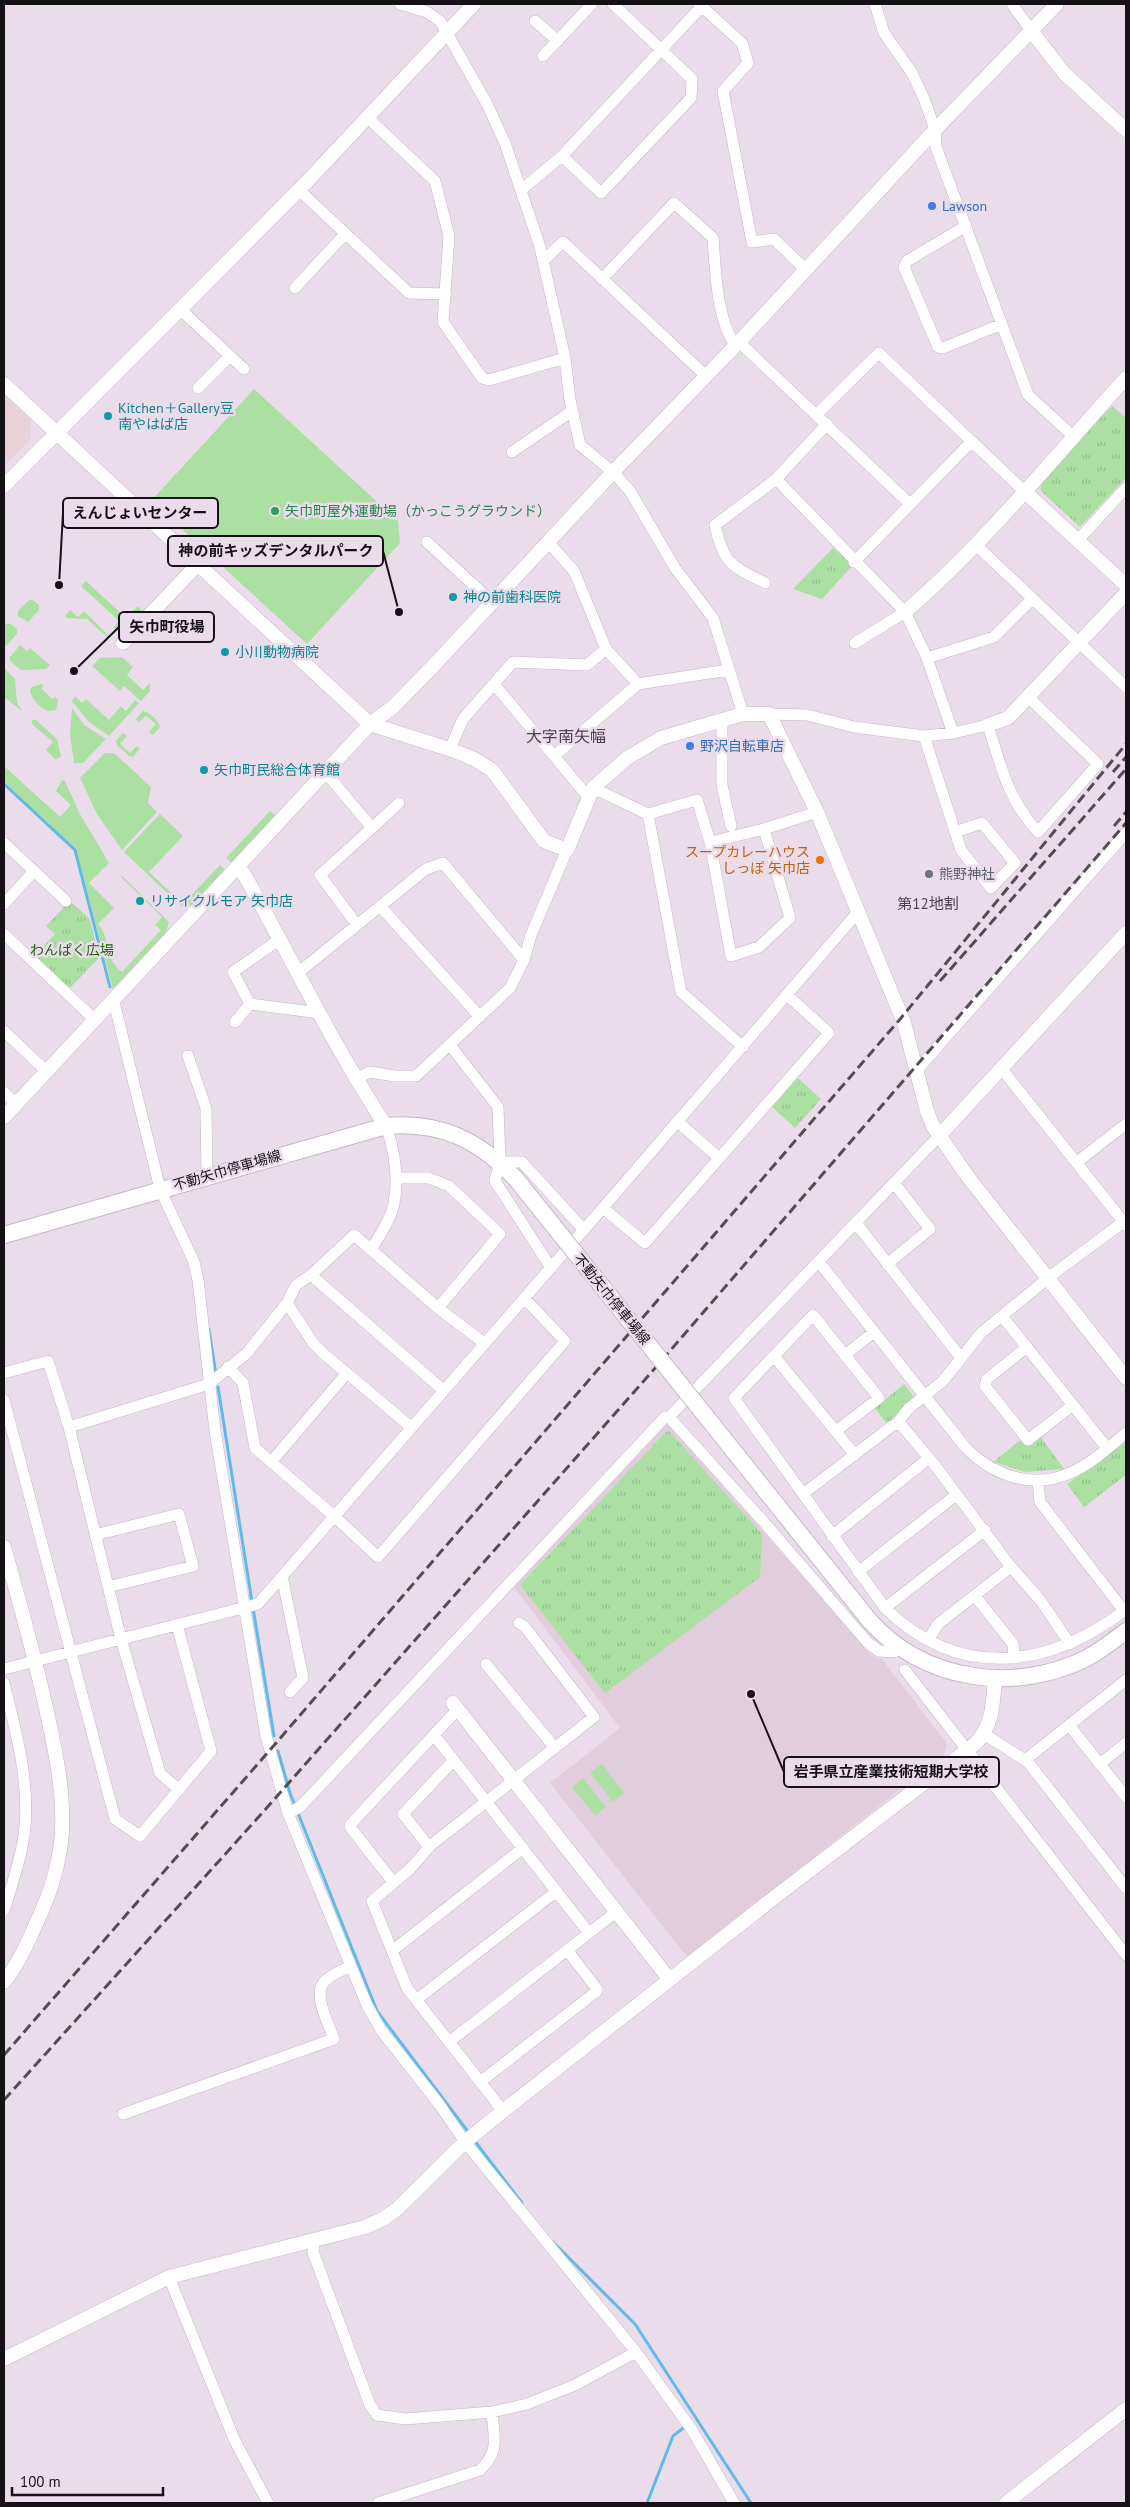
<svg xmlns="http://www.w3.org/2000/svg" width="1130" height="2507" viewBox="0 0 1130 2507" font-family="'PT Sans','Noto Sans JP',sans-serif">
<style>
.commercial{fill:#ead0d7}
.education{fill:#e2cddc}
.grass{fill:#ace0a3}
.park{fill:url(#park-tufts)}
.lines{fill:none;stroke-linecap:round;stroke-linejoin:round}
.stream{stroke:#5ebbe9;stroke-width:3}
.minor-casing{stroke:#c3b5c4;stroke-width:12}
.tertiary-casing{stroke:#c3b5c4;stroke-width:15}
.secondary-casing{stroke:#c3b5c4;stroke-width:18}
.minor{stroke:#fff;stroke-width:11}
.tertiary{stroke:#fff;stroke-width:14}
.secondary{stroke:#fff;stroke-width:16}
.rail{stroke:#544c55;stroke-width:3;stroke-dasharray:10 5;stroke-linecap:butt}
.secondary-bridge-casing{stroke:#c3b5c4;stroke-width:18;stroke-linecap:butt}
.secondary-bridge{stroke:#fff;stroke-width:16}
.shop-dot{fill:#3f7fe0;stroke:#ebdcec;stroke-width:2}
.culture-dot{fill:#0f9aa8;stroke:#ebdcec;stroke-width:2}
.leisure-dot{fill:#2e9e5b;stroke:#ebdcec;stroke-width:2}
.food-dot{fill:#e8710a;stroke:#ebdcec;stroke-width:2}
.worship-dot{fill:#6b7280;stroke:#ebdcec;stroke-width:2}
.labels{text-anchor:middle;stroke-width:5;stroke-linejoin:round;paint-order:stroke}
.shop-label{font-size:14px;fill:#366cbe;stroke:#ebdcec;text-anchor:start}
.culture-label{font-size:14px;fill:#0d838f;stroke:#ebdcec;text-anchor:start}
.leisure-label{font-size:14px;fill:#27864d;stroke:#ebdcec;text-anchor:start}
.food-label{font-size:14px;fill:#c56008;stroke:#ebdcec;text-anchor:end}
.worship-label{font-size:14px;fill:#5b616d;stroke:#ebdcec;text-anchor:start}
.park-label{font-size:14px;fill:#1e680e;stroke:#ebdcec}
.street-label{font-size:14px;fill:#161117;stroke:#ebdcec}
.neighbourhood-label{font-size:15px;fill:#4e424e;stroke:#ebdcec}
.quarter-label{font-size:16px;fill:#4e424e;stroke:#ebdcec}
.leader{fill:none;stroke:#161117;stroke-width:2}
.callout-dot{fill:#161117;stroke:#ebdcec;stroke-width:2}
.callout{fill:#ebdcec;stroke:#161117;stroke-width:2}
.callout-label{font-size:15px;text-anchor:middle;font-weight:bold;fill:#161117}
</style>
<defs>
<pattern id="park-tufts" width="24" height="20" patternUnits="userSpaceOnUse" patternTransform="scale(1.25)"><rect width="24" height="20" fill="#ace0a3"/><path d="M3 7l-1-3M5 7V3M7 7l1-3M15 17l-1-3M17 17v-4M19 17l1-3" fill="none" stroke="#93bf8c"/></pattern>
</defs>
<rect width="100%" height="100%" fill="#ebdcec"/>
<path class="commercial" d="M4 395 30 420 31 439 4 466Z"/>
<path class="education" d="M668 1423 872 1656 882 1659 947 1744 944 1755 687 1957 550 1783 620 1728 514 1587Z"/>
<path class="grass" d="M254 389 398 521 400 543 307 644 151 501Z
M86 581 126 618 138 606 142 611 125 629 117 630 114 627 119 621 81 586Z
M29 600H33L39 605V610L28 622 18 616V611Z
M70 610 78 617 84 611 109 636 108 638 87 619 67 618 65 616Z
M6 624H11L17 629V634L4 648V626Z
M20 645 27 651 30 648 50 665 46 669 21 670 10 661V657Z
M122 657 133 667 127 675 143 690 150 683V691L141 701 124 686 120 691 92 666 100 658Z
M4 668 15 679 17 703 23 712 4 697Z
M41 684 43 686 42 689 52 699 55 697 58 700 56 710C45 715 32 701 30 690L32 687Z
M75 696 82 703 86 699 109 720 121 706 126 711 135 700 139 703 109 736 88 721 72 701Z
M72 708 84 725 106 739 83 763H74L70 734Z
M143 711C150 712 159 721 160 727L153 735 149 732 156 724 146 716 139 722 136 719Z
M32 720H36L57 739 61 756 59 758 55 759 46 750 53 742 32 724Z
M123 733 127 736 120 744 130 753 137 746 140 749 133 757 129 756 117 745 116 741Z
M105 753H114L151 787 148 803 157 812 122 850 97 814 80 778Z
M4 766 60 817 71 805 56 791 62 780 65 781 80 814 109 863 89 883 114 908 98 924C112 940 103 957 122 972L161 930 155 925 162 917 121 877 122 876 169 922 166 932 113 989 76 850 4 782Z
M270 811 276 816 232 863 226 858Z
M160 814 183 836 149 872 183 904 220 865 226 871 194 904 185 907 180 905 124 852Z
M602 1764 624 1793 613 1802 590 1773Z
M583 1778 606 1807 595 1816 572 1787Z"/>
<path class="park" d="M1112 406 1126 418V478L1080 527 1041 491V483Z
M833 548 853 565 822 599 793 589Z
M70 901 89 918 100 957 69 989 34 956 55 934 46 926Z
M798 1078 821 1099 795 1128 772 1107Z
M904 1384 914 1397 887 1424 875 1408Z
M668 1430 762 1534 760 1577 605 1693 520 1585Z
M1041 1437 1064 1469 1025 1472 993 1462 1022 1439 1031 1446Z
M1126 1442V1475L1084 1507 1067 1484Z"/>
<g class="lines">
<path class="stream" d="M4 784 75 850 110 987
M209 1329 216 1375
M218 1387 252 1602
M253 1608 274 1736
M278 1751 290 1793 377 2011 469 2133
M474 2140 522 2203
M552 2241 635 2324 751 2503
M647 2503 673 2436 686 2426"/>
<defs>
<path id="minor" d="M400 4 427 12 440 21 486 102 505 143 540 247 565 358 570 400 580 445 613 472 630 491 675 568 713 618 743 714
M699 4 742 43 748 63 723 91 752 242 774 239 806 270
M875 4 884 33 912 73 925 101 935 130 936 147 1028 395 1073 436
M1012 4 1032 32
M535 21 558 41
M543 56 592 4
M368 118 435 181 449 236 443 322 482 378 489 380 565 358
M562 156 601 193 691 98 692 79 613 4
M299 190 409 293 446 294
M521 190 562 156 704 4
M966 226 907 261 904 267 938 347 943 348 1002 324
M543 261 563 242 706 376
M602 279 674 203 713 238C716 275 716 314 735 346
M295 288 345 234
M181 310 244 369
M739 342 910 504
M198 388 229 357
M817 414 879 353 1024 491
M512 452 572 411
M776 479 905 612 927 658 953 733
M1078 540 1126 488
M427 542 492 602
M548 542 574 571 606 649 638 684
M976 545 1126 687
M854 562 972 441
M765 583C731 566 723 563 715 525L776 479 827 424
M855 643 905 612
M927 658 994 637 1032 599
M494 684 554 756
M769 714 807 715 854 727 924 736 953 733 988 725C1000 764 1009 802 1038 832L1098 764 1028 697
M722 721V785L731 826
M924 736 961 850 991 888 1015 863 982 823 955 832
M450 749 463 719 513 662 587 665 606 649
M326 773 372 828 320 875 357 925 426 869 443 863 524 960
M593 788 648 814 697 800 710 842 731 956 759 947 790 918 764 829
M589 798 554 756 638 684 728 670
M648 814 681 992 743 1047
M372 828 399 803
M710 842 764 829 817 812
M4 843 34 871 4 904
M34 871 66 901
M380 906 480 1017
M4 934 94 1019
M299 972 357 925
M113 998 160 1189 194 1262 198 1280 215 1431 266 1736 288 1813 367 2005 381 2030 439 2104 465 2142 636 2352 692 2430 734 2503
M250 1004 320 1013
M235 1022 250 1004 233 972 280 939
M4 1031 46 1071
M450 1045 498 1107 500 1162 495 1181 551 1268
M188 1056 206 1108 207 1176
M1001 1068 1126 1225
M917 1070 1126 833
M355 1079 370 1072 395 1076H416L510 988 524 960 531 935 567 850
M4 1092 16 1104
M678 1122 719 1158
M500 1162H522L584 1230
M1077 1162 1126 1124
M396 1178H429L449 1186 500 1234 438 1308
M603 1208 645 1243 829 1033 787 995
M856 1223 961 1358
M371 1250C378 1238 387 1225 392 1211 400 1185 395 1151 386 1126
M819 1262 965 1447C992 1475 1032 1490 1070 1473 1091 1464 1109 1447 1126 1433
M887 1264 930 1229 894 1183
M311 1275 443 1390
M287 1303 313 1343 324 1354 411 1427
M1002 1316 1107 1448
M1027 1347 987 1379 985 1386 1028 1440 1073 1405
M845 1355 874 1332
M774 1356 855 1455
M228 1367 243 1383 255 1448 334 1516 378 1557 565 1341 524 1298
M4 1373 48 1361 69 1427 121 1639 160 1773 179 1790
M4 1400 115 1819 140 1836 211 1751 177 1625
M669 1417 763 1521 868 1643 879 1651 894 1652 900 1647
M897 1424 908 1409 943 1381 981 1333 1048 1278 1126 1220
M69 1427 209 1384 247 1353 287 1303 296 1285 311 1275 354 1235 438 1308 484 1343
M836 1431 879 1398 813 1315 734 1398 885 1608C959 1680 1046 1669 1124 1611L1040 1502 1038 1480
M271 1462 347 1373
M803 1494 892 1426 897 1424 902 1426 934 1464 1011 1567 1041 1601 1070 1644
M95 1535 179 1514 193 1566 108 1587
M832 1536 929 1458
M858 1572 956 1495
M282 1576 303 1678 290 1692
M975 1596 1013 1644 1014 1658
M885 1608 985 1530
M928 1640 938 1624 1011 1567
M486 1664 555 1748
M4 1669 258 1604 615 1194 858 912
M905 1670 1126 1955
M4 1683C16 1732 31 1785 24 1836 20 1861 12 1886 4 1910
M1069 1725 1126 1797
M984 1734 1028 1762 1126 1888
M434 1735 589 1933
M1025 1760 1126 1680
M1100 1764 1126 1743
M288 1813 300 1807 665 1417H669L939 1136
M429 1847 403 1814 454 1760
M393 1882 350 1827V1825L458 1709
M392 1951 523 1848
M416 2000 557 1891
M449 2042 616 1912
M480 2082 597 1991V1989L567 1950
M503 2111 407 1988 372 1901 410 1869 431 1845 594 1717 525 1627 519 1623
M123 2114 334 2039C329 2024 311 1993 326 1980 333 1974 343 1970 350 1966
M314 2240 313 2252 370 2405 377 2415 405 2419 492 2412 527 2404 575 2385 636 2352
M169 2277 234 2439 268 2503
M378 2503 480 2470C500 2451 494 2438 492 2412"/>
<path id="tertiary" d="M1032 32 1064 73 1126 130
M4 384 370 724 452 750 474 759 492 770 544 841 567 850 593 788 627 758 661 738 743 714H769L817 812 904 1023 927 1111 933 1126 965 1173 1126 1378
M4 486 299 190 474 4
M1024 491 1126 585
M905 612C986 542 1054 457 1126 378
M123 643 198 564
M988 725 1008 718 1126 593
M4 1117 238 866
M386 1126C333 1046 292 959 245 876L238 866 370 724 393 707 436 663 613 472 739 342 935 130 1057 4
M939 1136 1126 933
M4 1547C19 1600 34 1654 46 1708 55 1749 64 1789 62 1832 60 1864 49 1897 35 1926 27 1945 17 1966 4 1982
M453 1703 670 1980
M4 2359 169 2277 365 2227 383 2219 397 2209 465 2142 503 2111 771 1900 975 1744C993 1726 993 1703 995 1679
M1006 2503 1126 2409"/>
<path id="secondary" d="M4 1235 386 1126C440 1121 479 1140 516 1179
M869 1620C923 1681 1013 1694 1085 1659 1100 1651 1113 1641 1126 1631"/>
</defs>
<use href="#minor" class="minor-casing"/>
<use href="#tertiary" class="tertiary-casing"/>
<use href="#secondary" class="secondary-casing"/>
<use href="#minor" class="minor"/>
<use href="#tertiary" class="tertiary"/>
<use href="#secondary" class="secondary"/>
<path class="rail" d="M1113 772 1126 757
M1114 826 1126 812
M940 981 1126 769
M4 2055 270 1750 901 1018 1126 744
M4 2100 264 1811 650 1374 1126 823"/>
<defs>
<path id="secondary-bridge" d="M516 1179 869 1620"/>
</defs>
<use href="#secondary-bridge" class="secondary-bridge-casing"/>
<use href="#secondary-bridge" class="secondary-bridge"/>
</g>
<g class="shop-dot">
<circle cx="932" cy="206" r="5"/>
<circle cx="690" cy="746" r="5"/>
</g>
<g class="culture-dot">
<circle cx="108" cy="416" r="5"/>
<circle cx="453" cy="597" r="5"/>
<circle cx="225" cy="652" r="5"/>
<circle cx="204" cy="770" r="5"/>
<circle cx="140" cy="901" r="5"/>
</g>
<circle class="leisure-dot" cx="275" cy="511" r="5"/>
<circle class="food-dot" cx="820" cy="860" r="5"/>
<circle class="worship-dot" cx="929" cy="874" r="5"/>
<g class="labels">
<g class="shop-label">
<text x="942" y="211">Lawson</text>
<text x="700" y="751">野沢自転車店</text>
</g>
<g class="culture-label">
<text x="118" y="413">Kitchen＋Gallery豆<tspan x="118" dy="16">南やはば店</tspan></text>
<text x="463" y="602">神の前歯科医院</text>
<text x="235" y="657">小川動物病院</text>
<text x="214" y="775">矢巾町民総合体育館</text>
<text x="150" y="906">リサイクルモア 矢巾店</text>
</g>
<g class="leisure-label">
<text x="285" y="516">矢巾町屋外運動場（かっこうグラウンド）</text>
</g>
<g class="food-label">
<text x="810" y="857">スープカレーハウス<tspan x="810" dy="16">しっぽ 矢巾店</tspan></text>
</g>
<g class="worship-label">
<text x="939" y="879">熊野神社</text>
</g>
<g class="park-label">
<text x="72" y="955">わんぱく広場</text>
</g>
<g class="street-label">
<text transform="translate(227 1170) rotate(-16)" y="5">不動矢巾停車場線</text>
<text transform="translate(612 1299) rotate(51)" y="5">不動矢巾停車場線</text>
</g>
<g class="neighbourhood-label">
<text x="928" y="909">第12地割</text>
</g>
<g class="quarter-label">
<text x="566" y="742">大字南矢幅</text>
</g>
</g>
<path class="leader" d="M59 585L63 513M399 612L383 551M74 671L119 627M751 1694L784 1772"/>
<g class="callout-dot">
<circle cx="59" cy="585" r="5"/>
<circle cx="399" cy="612" r="5"/>
<circle cx="74" cy="671" r="5"/>
<circle cx="751" cy="1694" r="5"/>
</g>
<g class="callout">
<rect x="63" y="498" width="155" height="30" rx="5"/>
<rect x="168" y="536" width="215" height="30" rx="5"/>
<rect x="119" y="612" width="95" height="30" rx="5"/>
<rect x="784" y="1757" width="215" height="30" rx="5"/>
</g>
<g class="callout-label">
<text x="140" y="518">えんじょいセンター</text>
<text x="276" y="556">神の前キッズデンタルパーク</text>
<text x="167" y="632">矢巾町役場</text>
<text x="891" y="1777">岩手県立産業技術短期大学校</text>
</g>
<rect width="1130" height="2507" fill="none" stroke="#161117" stroke-width="10"/>
<path d="M12 2487v8h151v-8" fill="none" stroke="#161117" stroke-width="2.5"/>
<text x="20" y="2487" font-size="15" fill="#161117" stroke="#ebdcec" stroke-width="4" paint-order="stroke">100 m</text>
</svg>
